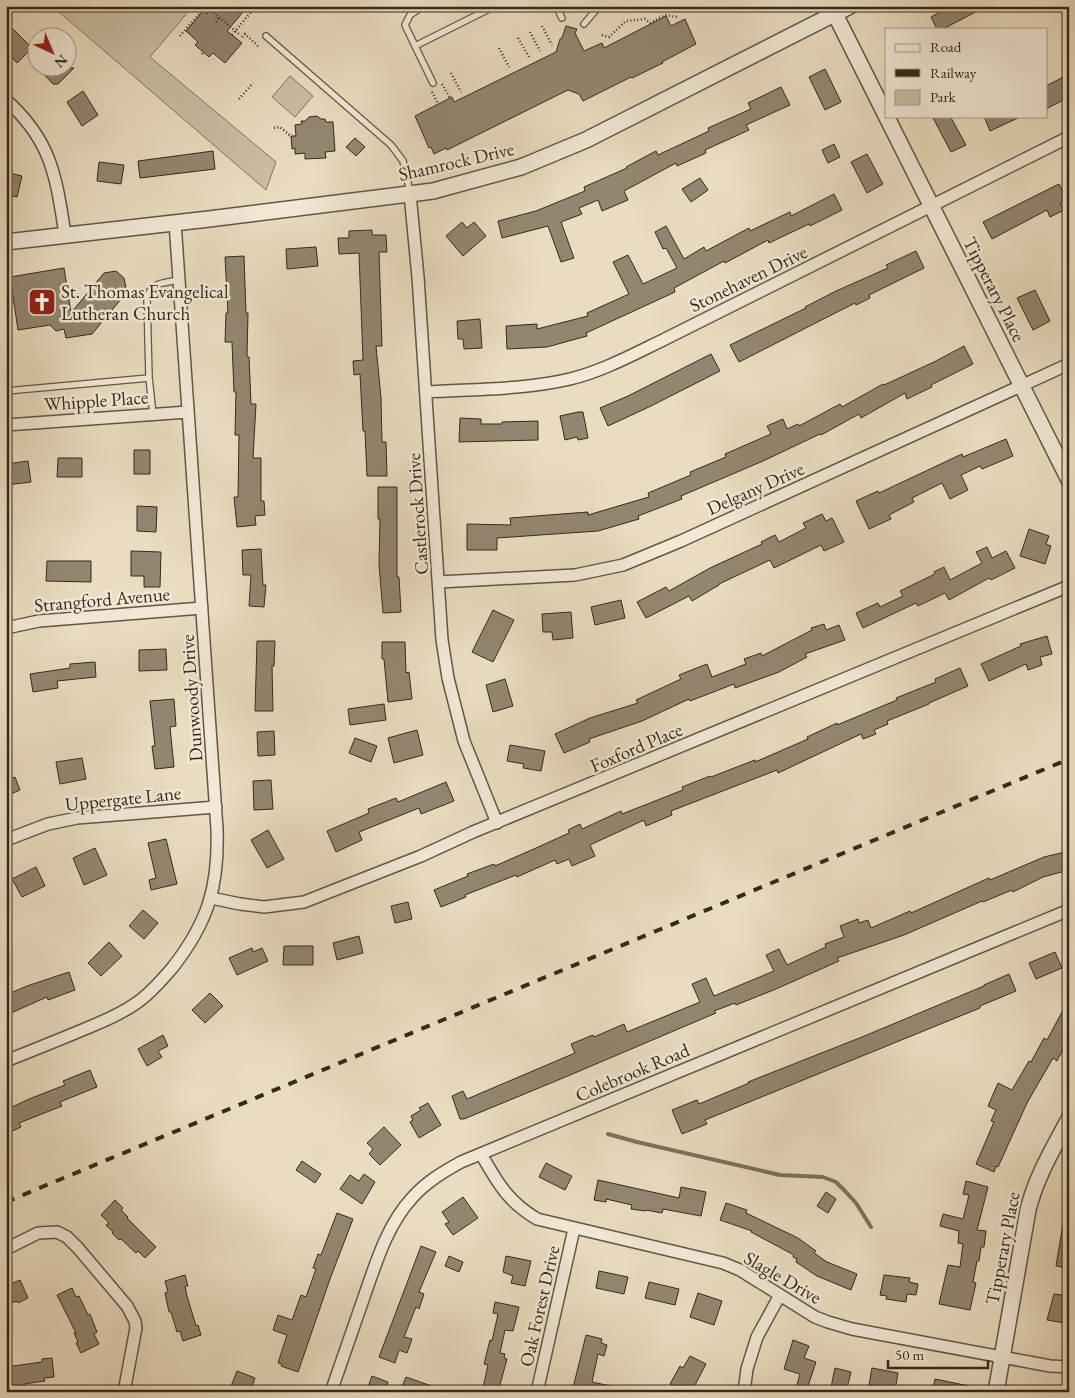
<svg xmlns="http://www.w3.org/2000/svg" width="1075" height="1398" viewBox="0 0 1075 1398" font-family="'EB Garamond',serif">
<style>
.green{fill:#cbbea4;stroke:#807460}
.lines{fill:none;stroke-linecap:round;stroke-linejoin:round}
.stream{stroke:#7c705c;stroke-width:4}
.building{fill:#938671;stroke:#35291b}
.service-casing{stroke:#625644;stroke-width:8}
.minor-casing{stroke:#625644;stroke-width:14}
.tertiary-casing{stroke:#625644;stroke-width:18}
.path{stroke:#35291b;stroke-width:2.5;stroke-dasharray:1 2.5;stroke-linecap:butt}
.service{stroke:#f1e8d6;stroke-width:5.5}
.minor{stroke:#f1e8d6;stroke-width:11}
.tertiary{stroke:#f1e8d6;stroke-width:15}
.rail{stroke:#35291b;stroke-width:4;stroke-dasharray:9 9;stroke-linecap:butt}
.labels{text-anchor:middle;stroke-width:5;stroke-linejoin:round;paint-order:stroke}
.street-label{font-size:19px;fill:#35291b;stroke:#f1e8d6}
.poi-label{font-size:19px;fill:#35291b;stroke:#f1e8d6;text-anchor:start}
</style>
<rect width="100%" height="100%" fill="#eadcc0"/>
<filter id="stains"><feTurbulence type="fractalNoise" baseFrequency=".004" numOctaves="4"/><feColorMatrix values="0 0 0 0 .2 0 0 0 0 .09 0 0 0 0 .02 0 0 0 .5 -.17"/></filter>
<radialGradient id="worn" r=".72"><stop offset=".6" stop-color="#630" stop-opacity="0"/><stop offset="1" stop-color="#630" stop-opacity=".3"/></radialGradient>
<path class="green" d="M52 6H193L150 57 276 162 266 190Z
M290 76 313 96 295 117 272 97Z"/>
<g class="lines">
<path class="stream" d="M608 1134 637 1142 780 1175 823 1177 836 1182 845 1191 856 1203 871 1227"/>
</g>
<path class="building" d="M214 6H248L227 31 242 43 225 63 213 53 209 57 195 45 198 42 186 31 203 11 207 14Z
M951 6H987L943 29H937L931 17Z
M666 16 671 26 685 19 696 44 662 62 663 63 632 78 631 77 583 101 579 94 568 90 447 150 446 148 434 154 431 147 429 148 415 116 452 97 454 102 556 52 560 39 562 38 566 26 577 29 575 33 584 51 602 43 604 48Z
M6 22 32 48 17 63 6 52Z
M38 68H74L58 84H53Z
M825 69 841 102 825 110 809 77Z
M1069 74V97L1046 109V86Z
M781 87 790 105 746 125 749 130 705 150 706 153 677 166 676 163 624 191 628 200 602 211 598 200 579 208 582 214 561 222 574 258 561 262 548 226 502 238 498 221 536 211 585 191 584 187 627 168 626 167 656 151 658 155 709 131 708 128 751 109 748 103Z
M83 91 98 115 82 126 67 102Z
M317 116 321 119H325L326 122H333L335 151 325 152 326 158 305 159V153L295 154V148L292 149 291 136H296L295 125 302 124 301 121H305L309 117Z
M932 116H950L966 145 951 152Z
M984 116H1022L990 131Z
M355 138 365 147 356 156 346 147Z
M834 144 840 157 828 163 822 150Z
M213 151 215 169 140 178 138 161Z
M867 154 883 184 867 193 851 162Z
M99 162 124 165 121 184 97 181Z
M6 172 22 176 17 197 6 195Z
M700 178 708 190 691 202 682 189Z
M1059 184 1067 200 1060 203 1064 210 1050 217 1047 210 992 239 983 222Z
M834 194 842 210 810 226 809 224 769 243 768 240 725 263 724 261 674 288 675 292 586 333 587 336 547 347 507 349 506 326 537 324V329L588 316 587 313 629 294 613 262 628 255 643 284 677 268 666 248 663 249 655 232 666 226 684 259 704 247 706 251 749 228 750 231 790 212 791 216Z
M462 222 467 228 474 222 486 236 463 256 446 236Z
M372 230V235H386L387 252H379L382 346H376L381 398 382 442H386L387 476H367L365 431H363L360 374 354 375 353 361 363 360 359 253 339 254 338 238H349V231Z
M316 247 318 266 287 269 286 249Z
M916 251 924 268 869 295 870 298 856 305 855 303 739 362 730 345 806 308 805 307 836 291 888 268 886 265Z
M244 256 246 313H248L247 357H249L251 404H256L253 458H261V501H264L265 515 255 516 256 525 237 527 234 497H238L239 435H235L236 392H234L232 342H225L226 313H228L225 257Z
M64 268 71 313 104 273 116 271 124 278 127 292 92 334 66 338 64 329 56 331 50 325 18 330 10 277Z
M1035 290 1050 321 1033 330 1017 298Z
M480 319 482 348 464 349 463 339H458L457 321Z
M964 346 973 364 931 385 932 387 907 399 905 393 861 418 859 414 821 435 820 434 763 461 681 496 682 499 638 516 639 519 598 531 497 538V550H467V524L511 525 510 518 588 512V515L649 497 648 493 691 475 690 472 726 457 725 454 771 434 767 426 783 419 787 429 798 424 799 426 840 404 842 407 883 384 884 385 934 362Z
M711 354 720 371 651 406 608 426 600 408 628 396Z
M578 412H583L588 438 578 440 577 437 565 440 560 416Z
M460 418 481 419V424H502V422L538 421V440L459 442Z
M1006 439 1013 456 982 469 980 466 961 475 968 490 950 499 942 483 912 498 914 502 889 515 891 519 869 529 856 501 878 491 879 493 962 454 963 457Z
M134 450H150V474H134Z
M58 458H82V477H57Z
M28 461 31 482 6 485V464Z
M378 487H397V577H399L401 612 383 613 379 564 380 519H378Z
M137 506 157 507 156 532 137 531Z
M822 514 826 521 832 518 844 542 824 551 821 545 774 568 770 560 719 584V585L692 601 689 596 646 618 637 602 666 587 669 591 710 568 762 544 761 542 775 535 779 542 806 528 803 523Z
M1029 529 1049 536 1046 544 1051 546 1045 564 1020 556Z
M987 547 992 558 1006 551 1015 568 991 580 989 578 949 600 945 593 918 606 916 603 863 628 856 613 878 603 880 607 903 596 900 591 935 574 934 572 944 567 950 580 982 563 976 552Z
M261 549 263 585H266L264 607 249 606 251 575H243L242 550Z
M131 551 161 552 160 587H144V576H131Z
M47 561H91V582L46 581Z
M621 600 625 618 595 625 591 607Z
M493 610 514 620 493 662 472 652Z
M571 612 573 638 553 640 552 632H543L542 614Z
M824 624 826 630 839 625 845 640 805 654 807 657 779 672 735 688 734 684 690 701 689 699 642 721 589 739 590 742 564 753 555 734 590 718 638 703 636 700 681 679 679 675 707 664 712 677 746 664 744 659 761 653 762 656 812 630 811 628Z
M1047 636 1052 654 1040 657 1042 665 1028 670 1026 664 989 681 981 664 1021 646 1020 644Z
M257 641H275L274 666H272L273 711H255Z
M382 642H405L406 673 409 672 412 699 388 702 384 659H382Z
M166 649 167 670 139 671V650Z
M95 662 96 677 57 681 58 688 33 692 30 674 70 668V664Z
M960 668 968 686 929 703V704L887 721 888 724 874 730 876 734 863 739 861 734 778 773 777 770 671 811 672 815 646 826 644 820 590 845 595 856 572 866 569 859 557 864 555 860 517 877 516 875 465 895 466 897 441 907 434 890 468 876 467 874 494 864 495 866 536 848 569 833 568 830 580 824 582 829 621 811 622 814 683 790 682 787 710 776 711 777 755 760V762L808 739 807 737 837 723V725L897 700 896 698 936 682 935 679Z
M505 679 513 706 493 712 486 685Z
M174 699 176 726 170 727 174 767 155 769 152 746H155L150 701Z
M384 704 386 720 350 725 348 709Z
M417 730 423 755 394 763 388 738Z
M274 731 275 755 258 756 257 732Z
M355 738 377 746 371 762 349 753Z
M510 745 545 751 541 771 523 768 524 764 507 761Z
M82 758 86 779 60 784 56 762Z
M15 777 20 790 6 796V781Z
M271 780 273 809 254 810 253 781Z
M446 782 454 801 421 814 419 808 359 832 362 840 336 852 327 831 369 813 368 809 396 798 398 802Z
M268 830 284 859 267 868 251 840Z
M166 839 177 884 151 890 149 880 156 878 148 843Z
M95 848 107 875 84 885 73 858Z
M1069 851V870L1043 877 1013 892 1012 890 983 902 982 901 904 935 837 958 839 961 776 989 736 1005 735 1003 714 1011 716 1013 563 1078 464 1119H460L452 1096 463 1091 467 1099 575 1053 571 1044 593 1035 594 1037 624 1024 627 1032 700 1002 692 984 706 978 714 996 774 971 766 955 779 949 787 965 826 947 825 944 844 937 840 926 858 919 859 923 868 920 871 928 910 911 911 913 989 878 990 880 1044 857Z
M36 867 45 886 22 897 12 879Z
M408 902 412 919 395 923 391 906Z
M143 910 158 923 144 939 129 926Z
M359 936 363 953 337 960 333 943Z
M109 942 122 956 101 976 88 963Z
M284 946H313V965H283Z
M252 948 253 952 262 948 268 961 237 975 229 958Z
M1055 952 1062 968 1036 979 1029 963Z
M69 972 75 990 48 1000 47 997 11 1013 6 1001V995L27 986Z
M1009 974 1016 991 980 1006V1008L705 1120 707 1124 682 1134 672 1110 697 1100 699 1104 749 1083 748 1082 862 1037 984 986V985Z
M210 993 223 1006 205 1023 192 1010Z
M1069 999V1043L1065 1050 1063 1049 1057 1061 1053 1058 1027 1103 998 1167 996 1166 994 1172 976 1164 994 1122 991 1121 996 1110 988 1106 998 1083 1012 1090 1029 1061 1031 1062 1044 1038 1047 1040Z
M163 1035 168 1046 158 1051 162 1057 147 1066 138 1049Z
M90 1070 97 1087 60 1102 62 1106 19 1123 21 1127 6 1134V1110L29 1099 65 1085 63 1081Z
M428 1103 441 1125 419 1138 410 1122 413 1120 411 1116 421 1110 419 1108Z
M384 1127 401 1145 380 1165 369 1154 373 1149 367 1143Z
M302 1161 321 1174 315 1183 296 1170Z
M546 1163 572 1176 565 1190 539 1177Z
M364 1174 375 1182 362 1204 340 1189 350 1175 359 1181Z
M598 1180 679 1198 681 1187 706 1192 701 1216 663 1209 662 1213 646 1210 645 1211 631 1209 632 1205 606 1199V1202L594 1200Z
M966 1181 988 1187 977 1230 986 1231 984 1247H981L979 1261H977L973 1282 976 1283 970 1310 939 1304 948 1265 960 1267 963 1244 958 1243 959 1231 940 1226 943 1214 963 1219 969 1195 963 1194Z
M826 1192 836 1199 828 1213 817 1206Z
M463 1197 478 1218 453 1235 445 1224 449 1222 442 1212Z
M115 1200 123 1208 121 1210 128 1217 127 1218 156 1247 145 1258 138 1251 136 1253 121 1239 119 1240 112 1233 113 1232 106 1225 109 1223 101 1215Z
M726 1203 747 1210 746 1213 798 1238 816 1251 814 1253 827 1262 857 1274 851 1290 817 1276 796 1262 797 1259 793 1257 794 1255 751 1232 752 1231 720 1220Z
M337 1213 353 1219 330 1279 298 1372 281 1366 282 1364 278 1363 287 1335 273 1330 278 1315 292 1320 301 1295 306 1297 316 1269 313 1268 318 1254 321 1255Z
M1063 1224H1069V1268L1056 1266Z
M421 1246 436 1252 419 1292 424 1294 419 1309 416 1307 404 1337 412 1339 407 1353 399 1350 395 1363 379 1357Z
M449 1256 463 1262 459 1272 445 1266Z
M506 1256 531 1261 525 1286 511 1283 513 1276 503 1272Z
M599 1271 628 1277 624 1294 596 1288Z
M185 1275 188 1286H185L187 1296 196 1326 198 1325 201 1335 183 1341 180 1331 177 1332 171 1312H169L165 1293 168 1292 165 1281Z
M884 1275 910 1278 909 1282 918 1284 916 1295 907 1294 906 1302 886 1299 887 1296 880 1295Z
M20 1280 28 1298 18 1303 17 1301 6 1305V1286Z
M649 1282 679 1289 675 1305 645 1298Z
M72 1288 76 1297 79 1296 88 1315 90 1314 97 1332 94 1334 99 1344 81 1353 76 1343 78 1342 74 1333H76L57 1295Z
M698 1293 722 1301 714 1325 690 1317Z
M1054 1294 1069 1296 1065 1323 1047 1320Z
M495 1302 519 1307 513 1331 505 1330 500 1353 505 1354 504 1358 507 1359 498 1392H482L488 1365 484 1364 490 1340 492 1341 498 1314 493 1313Z
M586 1335 602 1339 601 1343 607 1345 604 1356 598 1354 592 1382 615 1387V1392H572Z
M793 1340 809 1346 804 1358 816 1362 806 1392H795L800 1374 784 1369Z
M690 1356 706 1364 694 1387 691 1390 682 1385 681 1389 670 1384 680 1366 683 1368Z
M52 1358 54 1377 44 1378 45 1381 24 1384V1386L6 1387V1367L42 1362V1359Z
M835 1368 851 1372 846 1392H830Z
M872 1368 898 1373 895 1390 869 1385Z
M237 1371 255 1378 250 1392H231L233 1387 231 1386Z
M372 1376 388 1382 385 1392H366Z
M406 1377 443 1390V1392H409L401 1389Z
M935 1379 969 1386 968 1392H932Z"/>
<g class="lines">
<defs>
<path id="service" d="M424 6 410 15 405 25 415 46 495 6
M556 6 562 18
M584 24 595 11 594 6
M266 36 391 145 403 161 410 192
M415 46 433 83
M149 378 153 414
M6 391 149 378 147 299C150 282 164 283 179 280"/>
<path id="minor" d="M6 100C52 141 56 177 65 234
M410 194 418 277 442 640 448 678 464 741 497 823
M426 392C473 389 523 390 570 379 603 371 634 354 665 339L1069 137
M6 425 188 412
M439 582 575 575 623 565 681 541 1069 364
M6 628 39 621 202 608
M6 840 48 824 77 818 216 807
M211 898 240 904 264 907 304 902 421 856 473 832 1069 586
M6 1061C31 1051 56 1041 80 1031 99 1023 118 1016 135 1004 149 995 162 980 173 967 208 922 219 886 217 829L175 222
M481 1154C498 1183 507 1201 537 1219L723 1263 740 1270 815 1317 828 1322 852 1329 1050 1366 1069 1367
M6 1249 38 1233 57 1232 67 1237 78 1248 127 1306 135 1321 136 1328 124 1392
M331 1392C342 1360 353 1329 364 1297 376 1263 387 1225 412 1198 426 1182 443 1172 461 1162L1069 910
M537 1392 574 1229
M744 1392 747 1369 757 1337 780 1295"/>
<path id="tertiary" d="M835 14 1069 480
M6 242 209 219 433 191 521 167 586 140 850 6
M996 1392 1028 1210C1036 1177 1053 1149 1069 1119"/>
</defs>
<use href="#service" class="service-casing"/>
<use href="#minor" class="minor-casing"/>
<use href="#tertiary" class="tertiary-casing"/>
<path class="path" d="M206 6 240 35
M216 22 219 17
M542 26 552 45
M530 32 540 51
M232 35 256 6
M602 35 609 37 626 21 645 19 650 23 665 15 677 17
M180 36 206 6
M242 37 245 34 258 46
M518 38 529 57
M499 48 509 67
M202 54 203 52
M451 73 461 92
M442 84 450 98
M432 92 438 104
M239 99 253 83
M274 128 280 127 292 137"/>
<use href="#service" class="service"/>
<use href="#minor" class="minor"/>
<use href="#tertiary" class="tertiary"/>
<path class="rail" d="M6 1202 1069 759"/>
</g>
<defs>
<symbol id="church-square" viewBox="-11 -11 22 22"><rect x="-9" y="-9" width="18" height="18" rx="4" fill="#8f2418" stroke="#f1e8d6"/><path d="M-1.2-6h2.4v3.5h3.3v2.4h-3.3V6h-2.4V-.1h-3.3v-2.4h3.3Z" fill="#fff"/></symbol>
</defs>
<g fill-rule="evenodd">
<use href="#church-square" x="26" y="286" width="32" height="32"/>
</g>
<g class="labels">
<g class="street-label">
<text transform="translate(456 161) rotate(-13)" y="7">Shamrock Drive</text>
<text transform="translate(748 278) rotate(-26)" y="7">Stonehaven Drive</text>
<text transform="translate(995 289) rotate(63)" y="7">Tipperary Place</text>
<text transform="translate(96 400) rotate(-4)" y="7">Whipple Place</text>
<text transform="translate(755 488) rotate(-24)" y="7">Delgany Drive</text>
<text transform="translate(417 514) rotate(-94)" y="7">Castlerock Drive</text>
<text transform="translate(102 599) rotate(-5)" y="7">Strangford Avenue</text>
<text transform="translate(191 698) rotate(-94)" y="7">Dunwoody Drive</text>
<text transform="translate(636 747) rotate(-23)" y="7">Foxford Place</text>
<text transform="translate(123 798) rotate(-6)" y="7">Uppergate Lane</text>
<text transform="translate(632 1072) rotate(-23)" y="7">Colebrook Road</text>
<text transform="translate(1002 1248) rotate(-79)" y="7">Tipperary Place</text>
<text transform="translate(783 1277) rotate(30)" y="7">Slagle Drive</text>
<text transform="translate(539 1306) rotate(-77)" y="7">Oak Forest Drive</text>
</g>
<g class="poi-label">
<text x="61" y="298">St. Thomas Evangelical<tspan x="61" dy="22">Lutheran Church</tspan></text>
</g>
</g>
<rect width="1075" height="1398" fill="none" stroke="#eadcc0" stroke-width="25"/>
<rect x="8" y="8" width="1060" height="1383" fill="none" stroke="#35291b" stroke-width="2.5"/>
<rect x="12" y="12" width="1050" height="1373" fill="none" stroke="#35291b"/>
<rect x="885" y="28" width="162" height="90" fill="#f1e8d6" stroke="#a69c8b"/>
<rect x="895" y="44" width="25" height="8" fill="#f1e8d6" stroke="#a69c8b"/>
<text x="930" y="52" font-size="15" fill="#35291b">Road</text>
<rect x="895" y="69" width="25" height="8" fill="#35291b" stroke="#a69c8b"/>
<text x="930" y="78" font-size="15" fill="#35291b">Railway</text>
<rect x="895" y="90" width="25" height="15" fill="#cbbea4" stroke="#a69c8b"/>
<text x="930" y="102" font-size="15" fill="#35291b">Park</text>
<g transform="translate(52 52) rotate(136)"><circle r="24" fill="#f1e8d6" stroke="#a69c8b"/>
<path d="M0-4L9 19L0 12L-9 19Z" fill="#8f2418"/>
<text y="-8" font-size="14" font-weight="bold" text-anchor="middle" fill="#35291b">N</text>
</g>
<path d="M888 1360v8h100v-8" fill="none" stroke="#35291b" stroke-width="2.5"/>
<text x="895" y="1360" font-size="15" fill="#35291b" stroke="#f1e8d6" stroke-width="4" paint-order="stroke">50 m</text>
<rect width="100%" height="100%" filter="url(#stains)"/>
<rect width="100%" height="100%" fill="url(#worn)"/>
</svg>
